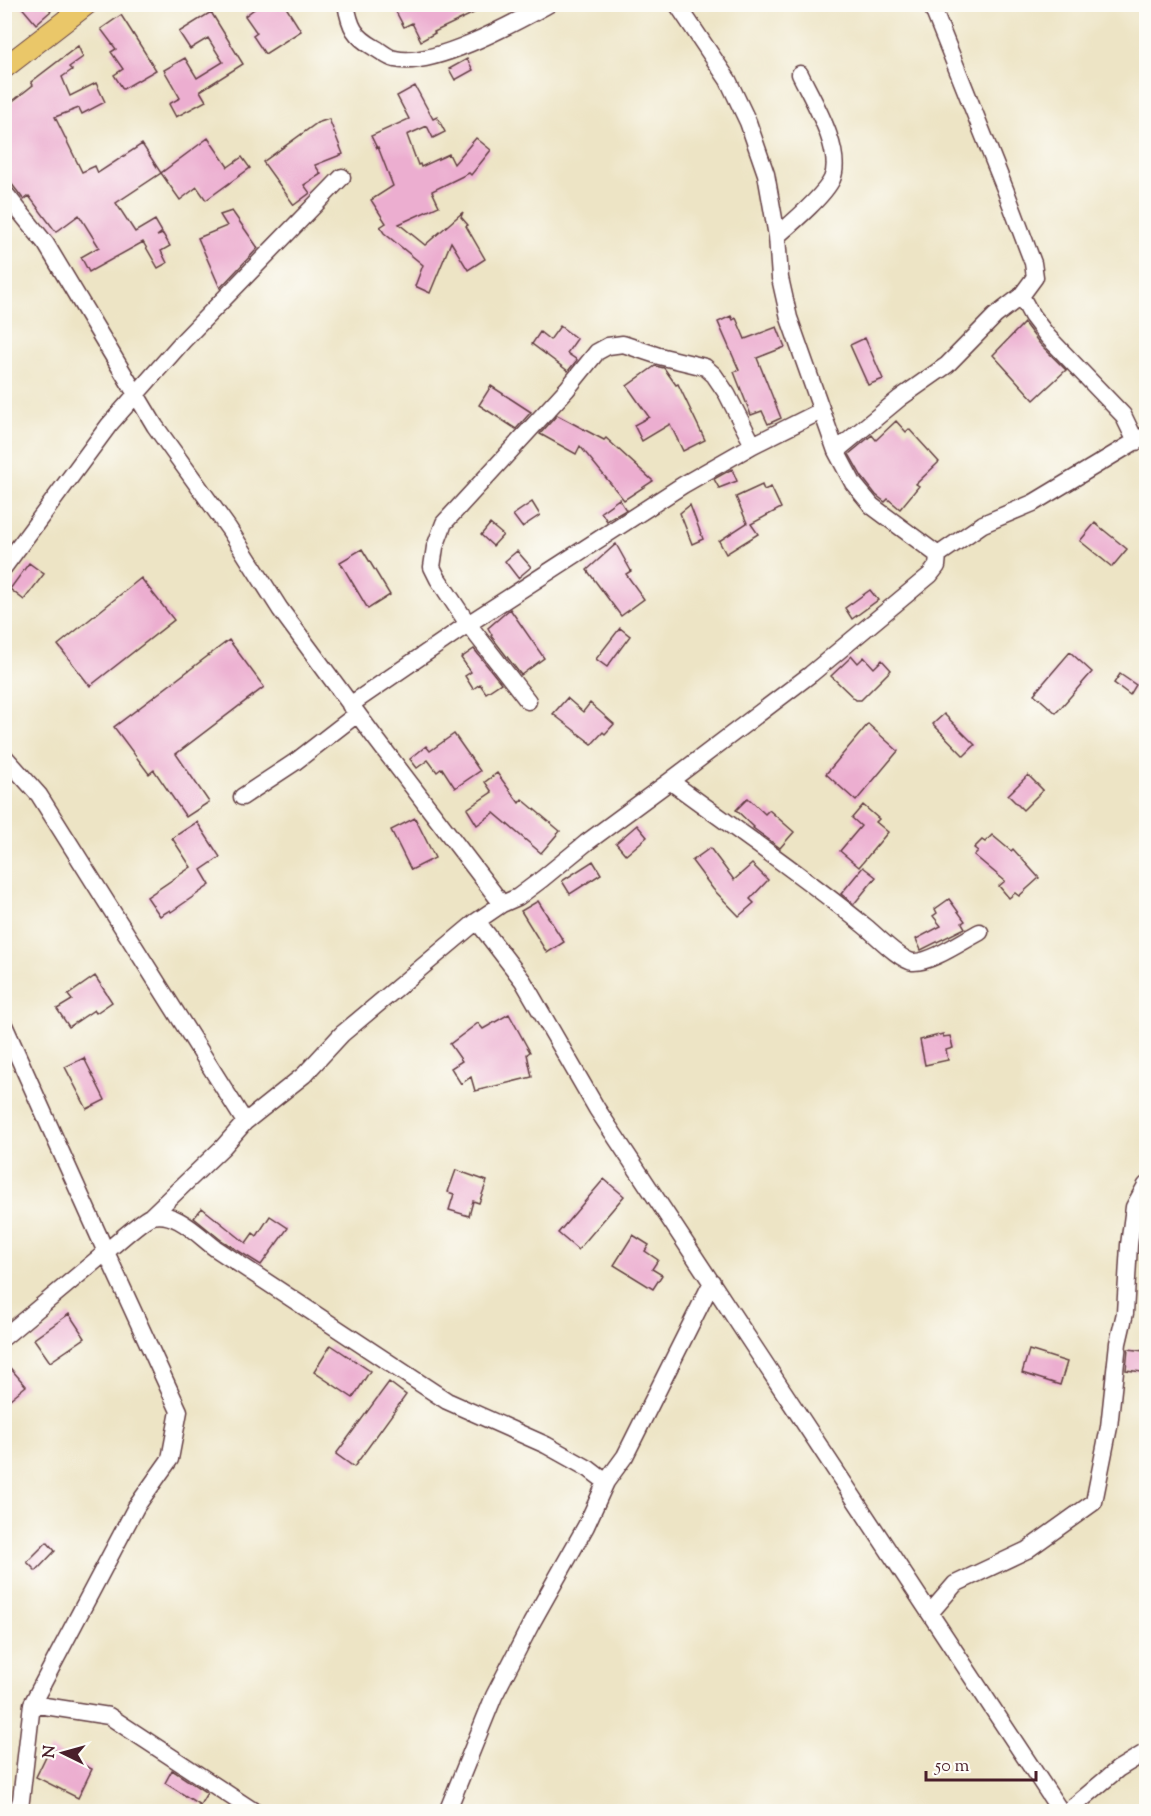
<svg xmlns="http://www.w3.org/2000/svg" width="1151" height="1816" viewBox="0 0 1151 1816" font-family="'Sorts Mill Goudy',serif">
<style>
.building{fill:#ecaed0}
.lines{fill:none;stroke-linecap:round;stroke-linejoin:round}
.minor-casing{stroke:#623d42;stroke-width:19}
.major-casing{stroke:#623d42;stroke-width:23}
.minor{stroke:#fff;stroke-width:16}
.major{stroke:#eac769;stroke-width:21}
</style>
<rect width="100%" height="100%" fill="#fdfcf7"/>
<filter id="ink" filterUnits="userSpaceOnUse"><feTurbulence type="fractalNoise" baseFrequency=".0167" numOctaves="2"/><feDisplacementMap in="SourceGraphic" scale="12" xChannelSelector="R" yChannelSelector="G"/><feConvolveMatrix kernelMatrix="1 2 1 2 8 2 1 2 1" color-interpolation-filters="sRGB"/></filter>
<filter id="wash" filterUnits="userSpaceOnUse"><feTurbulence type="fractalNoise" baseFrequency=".008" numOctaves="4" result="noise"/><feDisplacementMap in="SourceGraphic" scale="24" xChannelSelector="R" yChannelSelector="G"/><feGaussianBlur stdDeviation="1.35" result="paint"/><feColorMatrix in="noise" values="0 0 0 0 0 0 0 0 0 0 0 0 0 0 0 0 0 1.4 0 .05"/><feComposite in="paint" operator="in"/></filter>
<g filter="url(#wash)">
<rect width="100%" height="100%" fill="#ede4c5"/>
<g id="blocks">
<path class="building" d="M19 4H45L51 11 36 24Z
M261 4H284L301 31 265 54 253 36 257 33 245 16Z
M392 4H470L474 13 434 32 435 33 421 41 412 23 404 27Z
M211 12 243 64 200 91 206 101 176 117 169 104 180 98 164 70 185 58 197 78 223 62 208 38 190 49 179 32Z
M121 15 156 70 123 89 114 75 123 69 111 52 116 49 101 29Z
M78 46 83 57 69 67 72 70 62 77 70 96 96 83 105 102 82 114 79 108 55 117 82 172 95 166 98 173 142 144 161 173 116 203 135 232 155 220 162 232 157 236 163 234 170 246 161 251 167 263 158 268 143 242 89 272 81 257 99 247 79 215 56 232 29 196 24 200 4 174V108L33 85 31 82Z
M467 59 473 70 455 80 449 69Z
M415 86 433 119 437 117 445 132 433 138 427 126 407 135 418 165 420 164 421 167 449 154 454 164 476 138 491 150 471 175 469 173 432 191 439 206 399 224 425 245 463 212 461 217 468 225 466 226 485 259 468 270 451 242 430 293 415 286 423 265 384 233 380 227 386 223 371 200 393 186 378 147 377 148 371 136 409 119 397 96Z
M329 119 343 154 315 165 321 174 304 185 310 193 294 205 263 162 317 123Z
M208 138 228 167 242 157 250 168 206 200 197 187 180 200 161 173Z
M232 211 258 248 220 288 198 238 227 226 220 215Z
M731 316 733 320 736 318 745 339 777 327 785 347 757 358 781 418 768 424 762 411 751 415 734 372 739 370 718 322Z
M1024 323 1040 344 1066 370 1034 400 993 355Z
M560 326 577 339 567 353 577 360 568 371 532 344 540 332 550 340Z
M865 338 883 379 868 385 850 345Z
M655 366 664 368 676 385 678 384 705 440 683 451 670 424 642 441 634 425 649 417 627 386Z
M491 386 531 412 516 429 479 405Z
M557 415 604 440 606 438 653 481 624 500 580 446 576 454 540 434Z
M896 421 906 432 909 429 939 462 916 484 919 486 900 509 888 499 885 502 876 495 862 477 849 454 872 435 876 440Z
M732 469 737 481 719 488 714 479Z
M762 485 764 490 771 487 781 508 751 524 758 534 726 554 719 541 747 523 736 497Z
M619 499 626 510 607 521 601 512Z
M532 502 540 515 522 527 513 515Z
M690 505 703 539 692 544 680 513Z
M1095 523 1127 549 1112 567 1080 541Z
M490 524 503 535 493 546 481 535Z
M616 544 631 571 626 574 644 599 621 616 587 570Z
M362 549 390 595 368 609 340 562Z
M517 551 531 567 518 578 505 561Z
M29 563 44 574 24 600 10 589Z
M141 578 174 620 90 686 58 645Z
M870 590 878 600 852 619 845 608Z
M510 609 544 658 521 675 491 636 492 635 488 628Z
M620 628 630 636 607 667 596 659Z
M229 640 264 687 176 754 209 802 186 817 154 770 149 774 114 727Z
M474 649 501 683 486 693 480 684 473 689 465 676 471 672 461 658Z
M1070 652 1092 672 1056 713 1034 694Z
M852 656 858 663 864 657 874 668 882 660 891 670 861 700H856L831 676Z
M1120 674 1136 685 1130 695 1114 683Z
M567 698 583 712 590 703 614 724 605 734 603 732 592 744 553 714Z
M944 714 975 745 964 756 933 724Z
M868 724 898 751 856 801 826 774Z
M454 734 480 771 455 788 442 768 437 772 428 760 417 768 410 759 426 746 430 751Z
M497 773 519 803 522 799 560 831 541 853 494 813 477 825 467 809 492 792 485 782Z
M1028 775 1043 790 1023 810 1008 795Z
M748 798 765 814 769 810 794 832 780 848 753 828 754 827 736 810Z
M863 805 879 819 876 822 888 832 859 867 840 851 861 826 852 818Z
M415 818 435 858 411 870 391 830Z
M197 822 220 857 201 870 210 885 171 912 170 910 160 916 147 897 191 867 172 838Z
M637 825 647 837 626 855 616 843Z
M992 835 1011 851 1013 849 1039 878 1019 896 1015 893 1009 898 999 886 1005 881 974 855 978 851 974 848 982 840 985 842Z
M710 848 734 880 752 864 768 880 750 899 754 903 739 916 713 889 692 861Z
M593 861 601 874 570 894 562 881Z
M863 867 876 877 854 904 841 894Z
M949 899 965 921 962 923 965 928 921 950 916 939 941 926 933 916 937 913 935 909Z
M538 901 564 942 547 953 521 911Z
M95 976 112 1002 96 1013 94 1010 69 1027 57 1009 72 1000 68 995Z
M509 1014 530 1052 527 1054 532 1077 475 1091 471 1077 461 1084 451 1068 462 1061 450 1044 478 1023 483 1029Z
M943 1034V1037L950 1036 953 1048 946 1050 948 1060 925 1065 920 1040Z
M84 1058 105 1100 87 1109 65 1067Z
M456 1170 487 1181 479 1203 473 1201 469 1216 449 1210 454 1194 448 1192Z
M604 1179 624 1196 578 1250 558 1233Z
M202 1208 246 1243 253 1233 257 1236 270 1216 288 1228 261 1265 221 1240 194 1218Z
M633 1235 649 1245 645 1251 658 1260 652 1269 662 1275 653 1289 614 1265Z
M69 1314 85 1338 50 1362 34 1339Z
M331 1345 370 1371 353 1398 314 1372Z
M1128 1349 1144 1351 1142 1372 1126 1370Z
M1029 1350 1067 1362 1060 1385 1022 1373Z
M4 1361 26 1386 4 1404Z
M389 1382 406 1395 354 1467 336 1454Z
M47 1542 55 1551 36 1571 27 1562Z
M50 1748 92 1769 78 1798 36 1777Z
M172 1770 207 1793 200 1805 165 1783Z"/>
</g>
</g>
<g filter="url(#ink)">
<use href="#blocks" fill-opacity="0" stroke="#623d42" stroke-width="1.5"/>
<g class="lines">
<defs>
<path id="minor" d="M346 4C350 27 354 36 375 48 381 51 388 58 395 59 433 68 514 23 549 4
M677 4 728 80 748 122 766 174 777 236 780 278 789 318 836 451 853 483 872 506 938 555
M4 192 46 244 155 426 229 529 280 609 376 739 502 904
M777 236C792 223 824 196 832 179 844 151 812 99 800 74
M1021 296 1032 316 1048 337 1123 415 1136 442
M836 451 900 398 947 365 995 316 1021 296 1035 277 1033 263 1005 189 931 4
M4 567 109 425 183 341 342 177
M528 701 468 624 438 579 432 567 435 547 444 523 567 389 597 352 608 346 623 344 659 356 705 367 714 375 727 394 753 445
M350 705 468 624 683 485 753 445 821 411
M4 756 39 795 245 1122
M670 781C735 829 803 875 866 927 876 935 900 960 913 962 931 963 964 940 980 932
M242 797 295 762 357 714
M477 921 523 981 597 1109 1061 1812
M4 1025 106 1252 4 1337
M150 1217 223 1147 245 1122 304 1075 342 1034 477 921 502 904 518 897 542 879 586 843 670 781 811 674 930 575 937 566 938 555 983 524 1033 503 1146 435
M930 1613 955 1584 1027 1550 1094 1502 1109 1427 1118 1343 1125 1313 1129 1245 1134 1207 1146 1185
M32 1704 109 1716 255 1812
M17 1812 21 1800 32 1704 136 1507 170 1459 179 1411 106 1252C114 1245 142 1220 150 1217 173 1208 198 1235 215 1248L447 1401 546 1445 589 1469 606 1482
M447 1812 494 1696 531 1624 586 1526 606 1482 625 1456 712 1282
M1067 1812 1118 1769 1146 1752"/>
<path id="major" d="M4 68 87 4"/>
</defs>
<use href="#minor" class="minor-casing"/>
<use href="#major" class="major-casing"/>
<use href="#minor" class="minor"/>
<use href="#major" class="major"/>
</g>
</g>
<rect width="1151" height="1816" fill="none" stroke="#fdfcf7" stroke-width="24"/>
<g transform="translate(63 1753) rotate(275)" stroke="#fdfcf7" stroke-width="4.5" paint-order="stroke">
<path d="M0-4.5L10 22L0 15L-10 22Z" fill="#4a1f2b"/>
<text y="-9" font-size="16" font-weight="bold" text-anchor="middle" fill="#4a1f2b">N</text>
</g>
<path d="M926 1771v9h110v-9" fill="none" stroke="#4a1f2b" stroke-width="3"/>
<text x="935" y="1771" font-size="18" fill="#4a1f2b" stroke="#fdfcf7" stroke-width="4.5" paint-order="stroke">50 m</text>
</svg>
